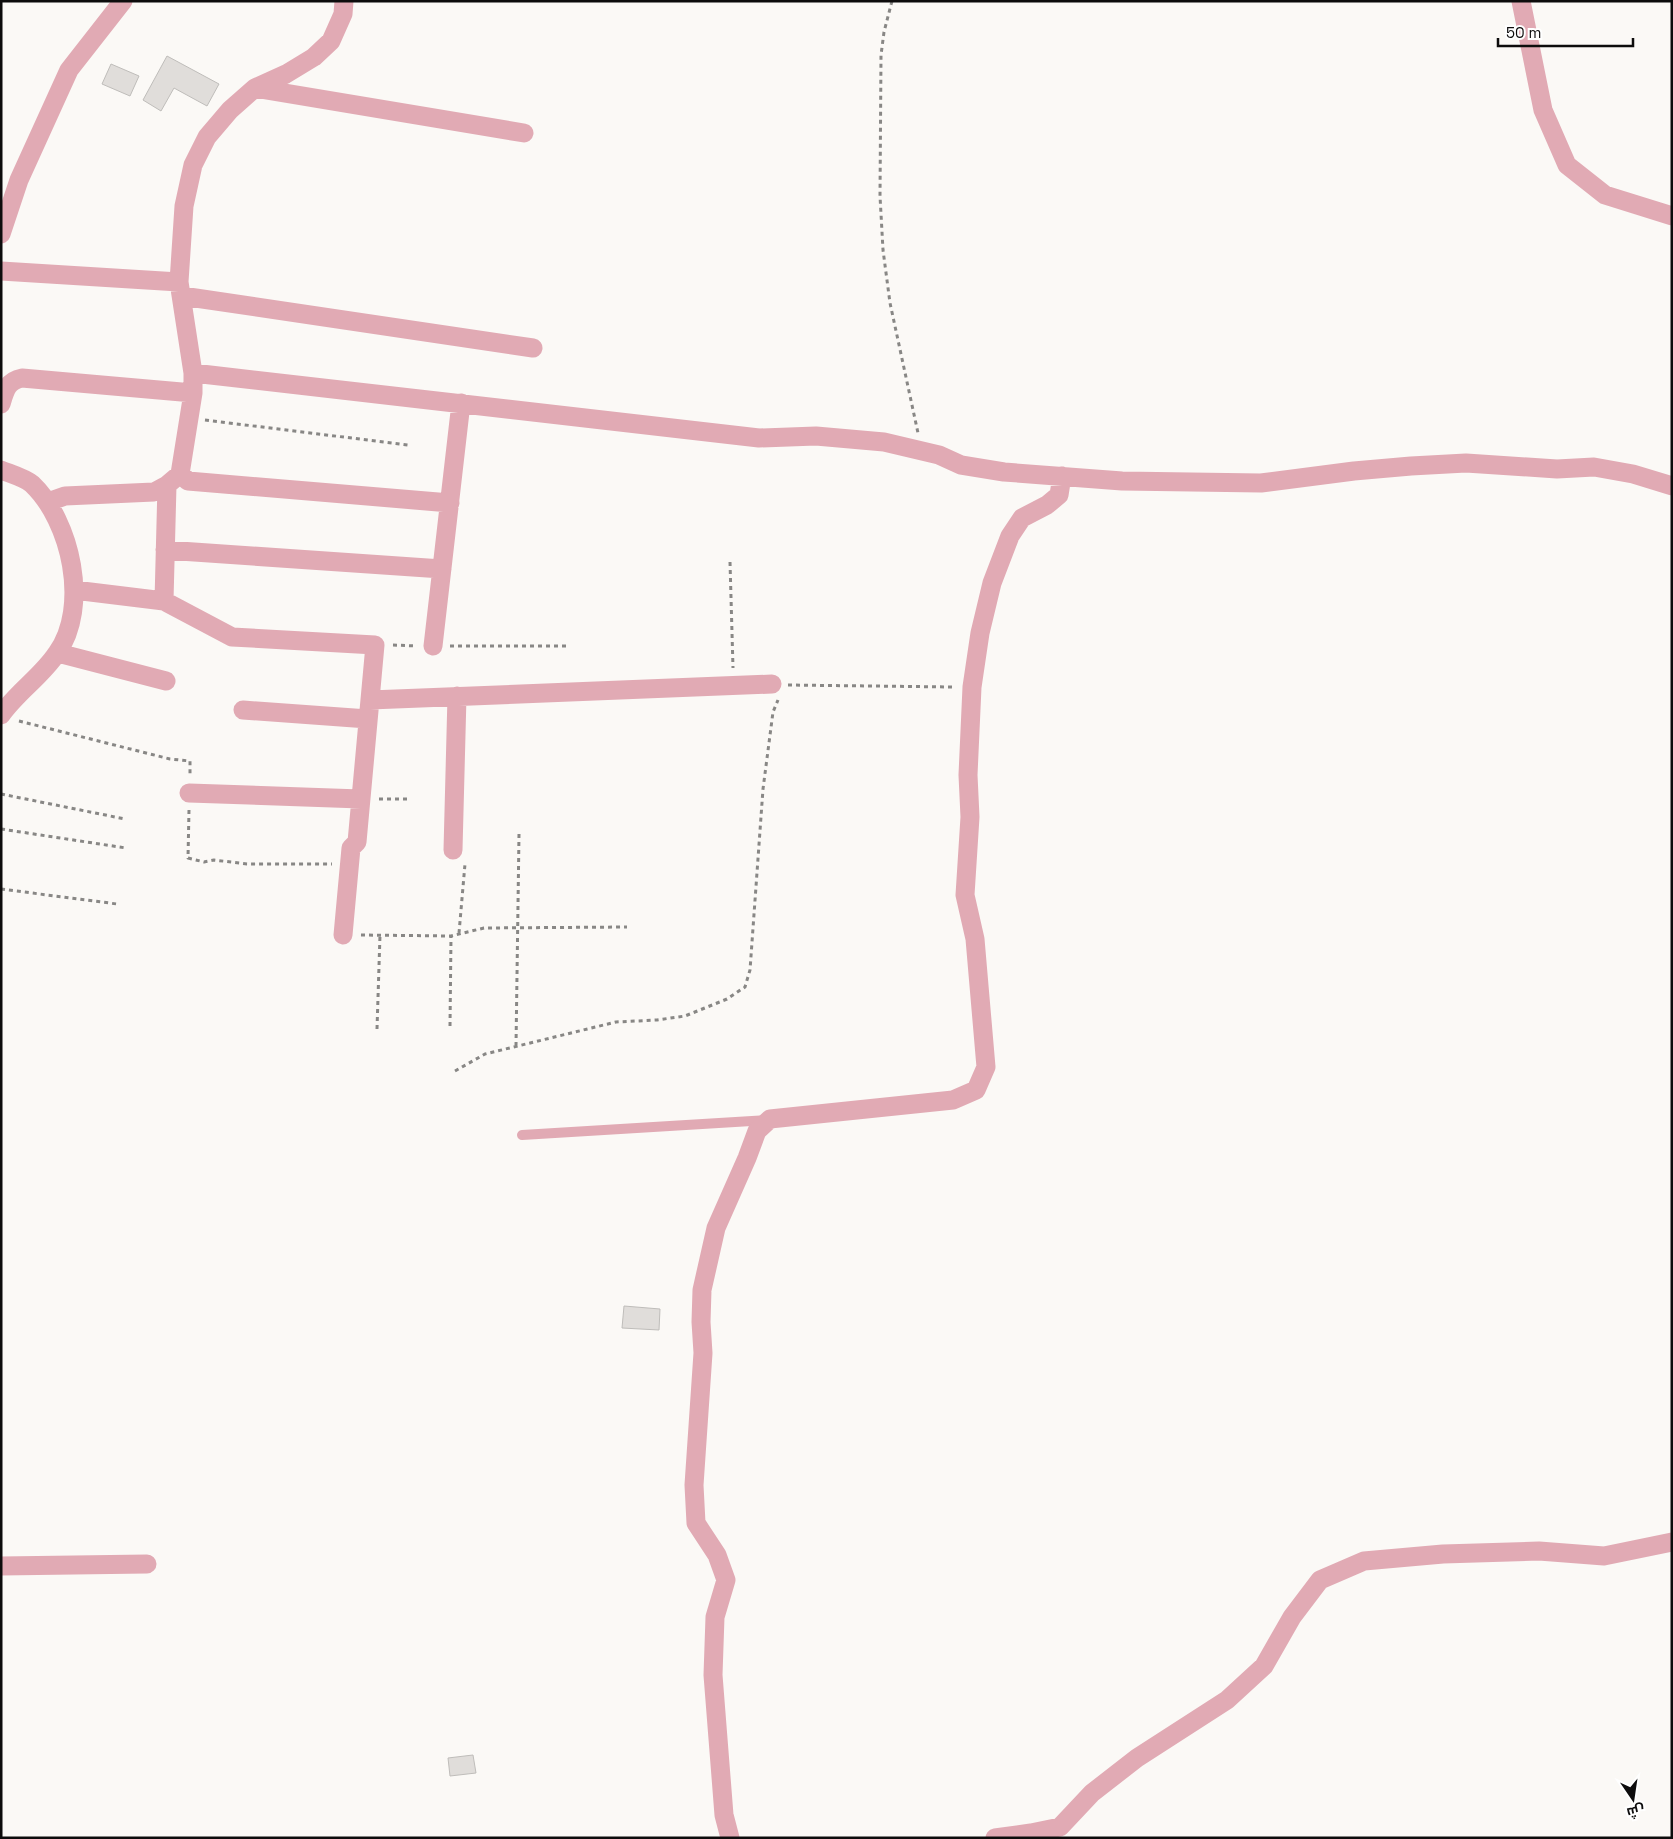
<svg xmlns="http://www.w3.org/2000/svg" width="1673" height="1839" viewBox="0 0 1673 1839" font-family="'Space Grotesk',Cairo,sans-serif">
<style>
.building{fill:#e0ddda;stroke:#bfbdba}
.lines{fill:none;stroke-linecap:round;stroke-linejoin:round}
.path{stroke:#888785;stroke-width:3;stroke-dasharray:4 4;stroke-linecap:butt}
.service{stroke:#e1aab4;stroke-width:10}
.minor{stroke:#e1aab4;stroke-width:19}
</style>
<rect width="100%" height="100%" fill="#fbf9f6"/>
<path class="building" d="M167 56 219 84 207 106 174 88 161 111 143 100Z
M111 64 139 76 130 96 102 84Z
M624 1306 660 1309 659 1330 622 1328Z
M473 1755 476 1773 450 1776 448 1758Z"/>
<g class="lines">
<path class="path" d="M892 1 884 32 881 55 880 196 883 250 890 303 918 433
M205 420 408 445
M730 562 733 668
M393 645 417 646
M450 646H567
M788 685 954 687
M19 721 170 759 190 761V776
M1 794 125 819
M379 799H410
M189 810 188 858 204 862 214 860 247 864H332
M1 829 126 848
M1 889 117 904
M459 933 465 864
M361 935 451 936 484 928 627 927
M450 1026 451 936
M377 1029 380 935
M516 1046 519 834
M455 1071 485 1054 616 1022 657 1020 685 1016 727 999 745 987 750 970 763 789 773 712 778 700"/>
<path class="service" d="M522 1135 767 1120"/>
<path class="minor" d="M1521 1 1543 110 1567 165 1605 195 1672 216
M255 88 524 133
M1 234 19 180 69 70 123 1
M1 271 179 282
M182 296 533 348
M193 373 759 438 816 436 884 442 939 455 961 465 1004 472 1122 481 1261 483 1354 471 1411 466 1466 463 1557 469 1594 467 1633 474 1672 486
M1 404C5 391 7 381 22 378L193 393
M1 470C11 474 25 478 32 484 71 521 90 607 57 653 42 676 17 692 1 715
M180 474 188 481 450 503
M48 502 65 496 154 492 167 485 180 474 193 393V373L179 282 184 206 193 165 207 137 230 110 255 88 286 74 314 57 331 41 343 14 344 1
M165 550 442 569
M74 590 164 601 232 637 375 645 357 842 351 848 343 935
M164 601 167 485
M433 646 461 403
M58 653 166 681
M370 700 772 684
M243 710 368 719
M189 793 361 799
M453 850 457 696
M1 1566 147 1564
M730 1838 724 1815 713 1675 715 1617 726 1580 717 1555 696 1523 694 1485 703 1353 701 1322 702 1290 716 1228 747 1158 757 1131 770 1119 953 1100 976 1090 986 1067 975 939 965 895 970 817 968 775 972 687 980 633 992 583 1010 536 1022 518 1047 505 1059 495 1062 476
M995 1838 1031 1833 1060 1827 1092 1793 1137 1758 1227 1700 1264 1666 1292 1617 1320 1580 1364 1561 1443 1554 1539 1551 1604 1556 1672 1542"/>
</g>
<rect width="1673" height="1839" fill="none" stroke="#0d0c0c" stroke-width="5"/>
<g transform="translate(1633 1799) rotate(167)" stroke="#ffffff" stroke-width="4" paint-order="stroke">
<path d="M0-4L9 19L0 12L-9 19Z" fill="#0d0c0c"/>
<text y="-8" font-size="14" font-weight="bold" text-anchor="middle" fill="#0d0c0c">ش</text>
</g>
<path d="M1498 38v8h135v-8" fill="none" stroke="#0d0c0c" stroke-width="2.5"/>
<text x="1506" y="38" font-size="15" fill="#0d0c0c" stroke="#ffffff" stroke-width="4" paint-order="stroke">50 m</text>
</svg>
